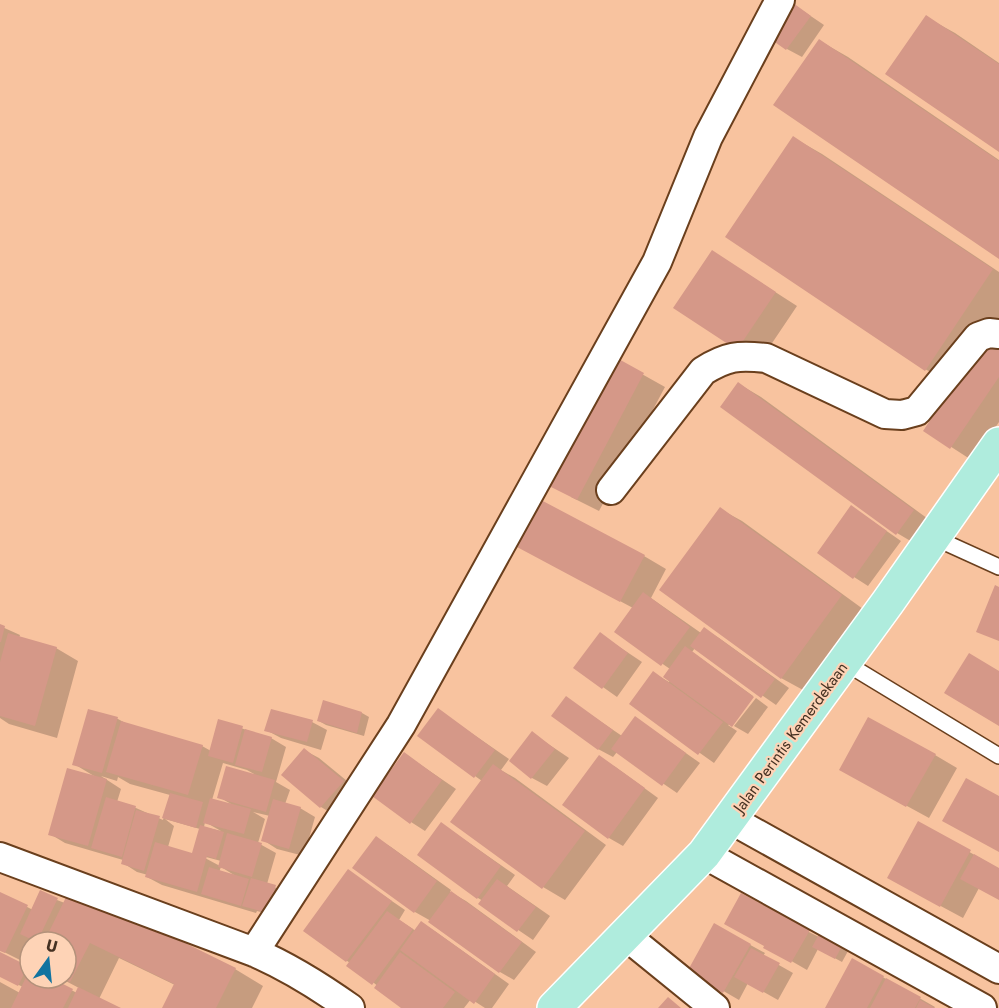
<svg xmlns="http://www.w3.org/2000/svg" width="999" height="1008" viewBox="0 0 999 1008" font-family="Jost,sans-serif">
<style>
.shadow{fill:#0003;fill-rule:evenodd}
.building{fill:#d59888}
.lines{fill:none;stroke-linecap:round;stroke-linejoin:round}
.service-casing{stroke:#6a3f1d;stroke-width:18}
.minor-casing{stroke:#6a3f1d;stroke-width:32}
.primary-casing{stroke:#fff;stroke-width:36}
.service{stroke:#fff;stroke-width:15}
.minor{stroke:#fff;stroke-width:28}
.primary{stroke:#afecdd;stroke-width:33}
.labels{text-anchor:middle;stroke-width:4.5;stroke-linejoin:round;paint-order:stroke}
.street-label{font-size:16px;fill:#453122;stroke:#fed3b6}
</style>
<rect width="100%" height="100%" fill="#f8c39f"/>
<path class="shadow" d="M790 2 824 25 802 57 787 49Z
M926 17 955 33 999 63V151Z
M820 41 848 57 999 160V257Z
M794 138 822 154 999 272V318L986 338 999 346V422L973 461 925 430 955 386 925 369Z
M713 252 797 306 760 361 738 349Z
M615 359 665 387 599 511 571 497Z
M739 384 761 397 935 524 919 546 897 533 722 406Z
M852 507 901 541 868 586 854 577Z
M720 509 742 521 863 609 803 690 781 678Z
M644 556 666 569 651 598 701 633 704 629 719 638 789 688 776 705 695 648 692 652 753 696 732 725 730 724 728 725 737 731 714 763 631 704 653 673 669 682 670 680V669L616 632 633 608 541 559Z
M0 626 20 635 19 638 56 648 78 661 57 738 9 724 0 718Z
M600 634 642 662 617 697 576 668Z
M566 698 622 736 636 718 700 763 677 793 617 752 613 757 598 749Z
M756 698 768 707 748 734 734 726Z
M89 710 118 719 129 725 202 746 211 751 219 721 271 738 286 747 276 782 290 790 285 804 300 808 315 817 304 856 277 849 263 840 270 816 253 812 265 819 258 843 276 853 267 884 283 891 275 916 257 911 256 913 162 885 147 877 148 875 137 872 123 863V860L65 843 50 834 94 776 74 764ZM223 763 247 770 254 774 219 797 231 804 212 800ZM101 776 117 781 118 777 130 784 170 795 163 820 136 808 117 802 121 789ZM165 819 200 829 201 857 168 847 174 826ZM205 822 221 831 204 827ZM206 857 221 861 220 866 205 858ZM221 867 234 875 219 872Z
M438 710 509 759 501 770 515 778 606 845 565 900 543 887 482 781 419 736Z
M362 713 369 717 364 736 326 725 319 721Z
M312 722 327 730 321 750 281 738 266 730Z
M532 733 569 758 547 786 532 778 511 761Z
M304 750 319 758 358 790 336 816 321 807 283 775Z
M405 754 456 789 425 831 411 822Z
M935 755 957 768 929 818 863 782Z
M614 766 658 798 623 846 609 838Z
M919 823 999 869V899L979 888 963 918 911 890Z
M442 824 515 875 507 886 550 916 533 940 480 904 483 901 478 898Z
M376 838 391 847 451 890 450 892 466 901 536 952 514 980 500 972 431 921 415 912Z
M348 871 405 910 399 920 416 931 422 923 436 932 509 984 492 1008H485L471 999 464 1008H404L350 963 305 931Z
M0 893 33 910 57 900 235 969 263 986 252 1008H163L175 985 119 958 99 999 118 1008H0V982L20 993 23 987 0 976V954L30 969V978H48L77 993 79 988 60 978H66V942H39L31 938 20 960 0 950Z
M726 923 809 932 819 937 853 942 842 962 818 949 807 970Z
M714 925 765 953 763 956 793 973 778 1000 748 983 739 1000 689 971Z
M853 960 935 1007 934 1008H826Z"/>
<path class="building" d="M789 0 811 16 786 50 765 35Z
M926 15 999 64V152L885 74Z
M819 39 999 161V259L773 105Z
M793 136 993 269 925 371 725 237Z
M712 250 776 292 737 350 673 308Z
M986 337 999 345V377L950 449 923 431Z
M615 357 644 373 577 500 547 485Z
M738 382 914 510 896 535 720 407Z
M541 500 645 555 620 602 517 547Z
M851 505 887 531 853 579 817 553Z
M720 507 842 595 781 679 659 590Z
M995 585 999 587V641L976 632Z
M643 592 690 627 661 666 614 632Z
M0 624 5 626 1 642H0Z
M704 627 775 679 761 698 690 646Z
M600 632 628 653 602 689 573 668Z
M8 633 57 647 35 726 0 716V662Z
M685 646 754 697 732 727 663 677Z
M969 653 999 671V726L944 693Z
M653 671 723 722 698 755 629 704Z
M566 696 613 730 598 750 551 716Z
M323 700 362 712 357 733 317 721Z
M438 708 495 750 474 778 417 736Z
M88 709 118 717 102 773 72 765Z
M271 709 313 720 307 742 264 731Z
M635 716 686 753 662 786 611 749Z
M868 717 936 754 906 807 839 770Z
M218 719 243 726 233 763 208 756Z
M121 721 203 745 188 795 106 772Z
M245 729 272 737 262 772 235 765Z
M532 731 555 749 531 779 509 761Z
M304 748 344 781 320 808 281 775Z
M404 752 442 780 410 824 372 796Z
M599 755 645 788 608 839 562 805Z
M493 764 585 831 542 889 450 822Z
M226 766 275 780 266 812 217 798Z
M67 768 107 779 88 846 48 835Z
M966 778 999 796V852L942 821Z
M170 793 203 802 196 828 162 818Z
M106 797 136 806 122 857 91 848Z
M210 798 251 809 244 834 203 823Z
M273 799 301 807 289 849 261 841Z
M136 810 160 816 144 871 121 864Z
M918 821 971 850 940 907 887 878Z
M441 822 501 866 477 899 417 855Z
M200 825 224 832 216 859 207 856 197 892 145 877 155 842 192 853Z
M227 833 262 843 252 877 218 867Z
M376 836 437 881 414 913 352 868Z
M974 854 999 868V900L960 879Z
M209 867 249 879 241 906 201 894Z
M348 869 392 901 346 962 303 931Z
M251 878 276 885 268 913 242 906Z
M497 879 536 907 517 932 478 904Z
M71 887 236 968 216 1008H162L174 984 90 943 70 982 62 978H66V942H44Z
M40 890 58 898 37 942 20 934Z
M451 891 522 942 499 973 428 922Z
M0 892 28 905 5 953 0 951Z
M741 893 810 930 791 963 763 948 771 933 764 946 724 924Z
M387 911 413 929 372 985 346 966Z
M421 921 495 974 474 1004 400 950Z
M714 923 751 944 723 993 687 972Z
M824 925 847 937 835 959 812 947Z
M751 948 780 963 763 993 734 977Z
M0 952 28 966 18 986 0 977Z
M400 952 455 992 443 1008H401L374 988Z
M852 958 884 976 867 1008H825Z
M30 969V978H51L73 989 63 1008H11Z
M886 978 921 997 915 1008H870Z
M78 987 121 1008H68Z
M668 997 681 1008H658Z
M920 1000 935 1008H916Z"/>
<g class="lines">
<defs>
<path id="service" d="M933 537 999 567
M844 662 999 756"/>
<path id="minor" d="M611 490 703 371C727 356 738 355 766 358L885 414 902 415 917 411 978 337 989 333 999 334
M730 819 999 969
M704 854 982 1008
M0 857 254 952C289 967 319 986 350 1008
M625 935 715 1008
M254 952 401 725 657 262 708 137 780 0"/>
<path id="primary" d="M554 1008 704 854 888 602 999 444"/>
</defs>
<use href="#service" class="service-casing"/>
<use href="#minor" class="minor-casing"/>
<use href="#primary" class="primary-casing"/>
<use href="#service" class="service"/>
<use href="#minor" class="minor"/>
<use href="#primary" class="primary"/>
</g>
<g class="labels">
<g class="street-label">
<text transform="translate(790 737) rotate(-54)" y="6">Jalan Perintis Kemerdekaan</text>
</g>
</g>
<g transform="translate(48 960) rotate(15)"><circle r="28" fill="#fed3b6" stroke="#b4927b" stroke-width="1.5"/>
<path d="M0-4.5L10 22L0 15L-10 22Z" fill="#1173a0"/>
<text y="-9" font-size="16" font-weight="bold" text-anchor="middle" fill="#453122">U</text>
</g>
</svg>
